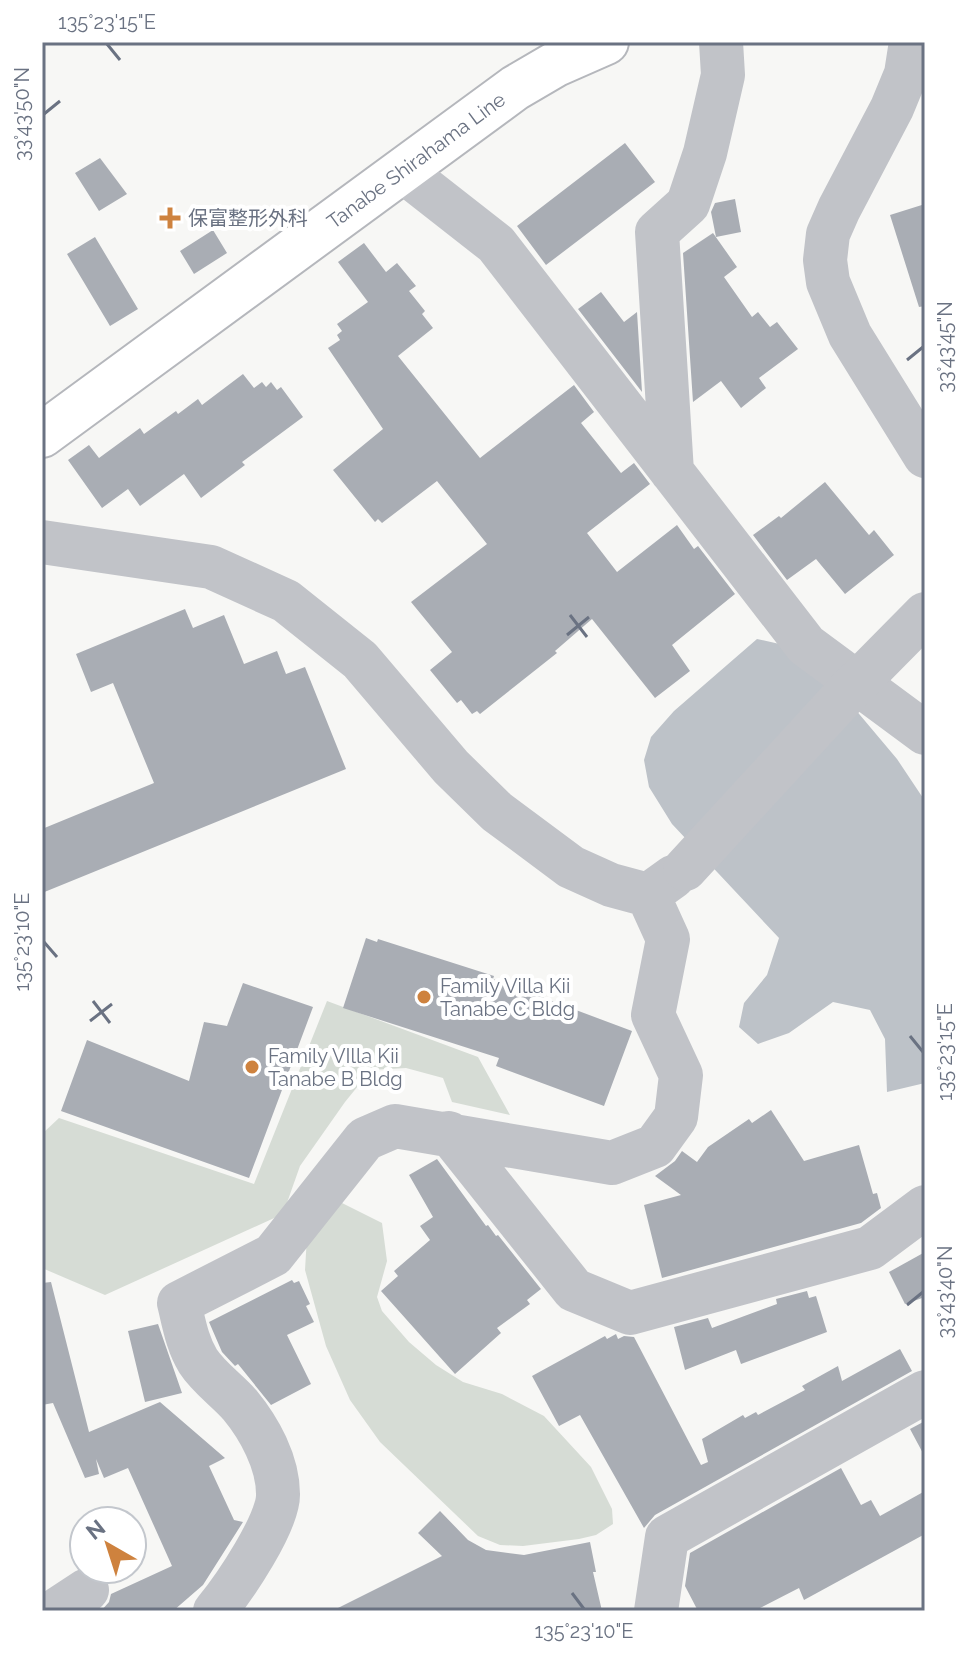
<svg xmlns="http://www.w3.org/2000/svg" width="967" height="1653" viewBox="0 0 967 1653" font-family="Raleway,'Noto Sans JP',sans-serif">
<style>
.green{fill:#d6dcd5}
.water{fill:#bdc2c8}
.building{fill:#a9adb4}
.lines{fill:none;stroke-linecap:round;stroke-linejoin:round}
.major-casing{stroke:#b5b7bc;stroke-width:48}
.minor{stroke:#c1c3c8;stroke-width:44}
.major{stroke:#fff;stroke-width:44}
.minor-bridge{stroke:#c1c3c8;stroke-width:44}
.ticks{fill:none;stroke:#6a7282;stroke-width:3}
.poi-dot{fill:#ce823e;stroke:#fff;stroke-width:3}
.labels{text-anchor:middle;stroke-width:8;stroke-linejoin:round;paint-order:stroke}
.street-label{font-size:20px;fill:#6a7282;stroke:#fff}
.poi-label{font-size:20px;fill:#6a7282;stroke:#fff;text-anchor:start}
.neatline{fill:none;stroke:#6a7282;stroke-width:3}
.ticks-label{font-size:20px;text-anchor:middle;fill:#6a7282}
</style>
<rect width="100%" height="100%" fill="#f7f7f5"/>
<path class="green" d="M327 1001 478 1057 510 1115 452 1102 443 1078 406 1068 371 1070 345 1102 300 1166 283 1214 105 1295 42 1268V1134L59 1118 254 1184Z
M336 1200 382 1223 387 1261 377 1297 382 1311 409 1342 436 1365 463 1382 502 1394 544 1416 591 1467 612 1509 613 1524 596 1535 579 1539 523 1546 500 1545 478 1536 380 1442 350 1400 326 1346 305 1270 307 1236Z"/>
<path class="water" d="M757 639 784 645 844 696 897 759 925 801V1083L887 1092 885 1039 870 1010 833 1002 789 1033 758 1044 739 1027 744 1003 767 975 779 938 672 824 649 787 644 760 651 737 674 711Z"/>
<path class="building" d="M625 143 655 182 546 265 517 226Z
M100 158 127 194 99 211 75 173Z
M735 199 741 232 716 237 711 212 715 203Z
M925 204V306L919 307 890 215Z
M213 230 227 253 194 274 180 251Z
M713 233 737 267 724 277 752 317 758 312 770 327 777 322 798 349 759 378 766 388 741 408 721 381 693 402 683 253Z
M95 237 138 309 110 326 67 254Z
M364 243 386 272 397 263 416 286 409 291 425 311 422 314 433 328 398 356 480 458 574 385 594 412 581 423 621 473 634 463 650 484 587 533 617 572 677 525 694 549 698 546 735 594 672 645 690 671 655 698 592 619 555 651 557 653 480 714 477 711 472 714 461 700 457 703 430 670 452 652 411 602 487 544 437 481 382 523 378 519 375 522 333 470 383 429 328 348 340 340 337 335 342 331 337 324 368 302 338 262Z
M601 292 624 322 637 312 642 392 578 309Z
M243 374 254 388 262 382 266 387 271 382 277 390 281 387 303 417 242 462 245 465 201 498 184 474 140 506 128 489 102 508 68 460 89 445 99 458 140 428 144 434 176 411 178 414 198 399 202 405Z
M825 482 869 535 874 530 894 555 845 594 816 559 787 580 753 535 779 516 781 518Z
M185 609 193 628 224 615 244 664 277 651 286 674 305 667 346 769 42 893V829L154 783 113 683 91 692 76 654Z
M366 938 377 942 378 939 494 976 493 979 632 1031 604 1106 496 1066 499 1058 343 1008Z
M243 983 313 1007 249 1178 61 1111 87 1040 189 1081 204 1022 227 1026Z
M771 1110 804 1161 859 1145 873 1194 877 1193 881 1208 861 1223 662 1278 644 1205 681 1195 655 1176 675 1161 682 1151 697 1162 708 1147 749 1119 752 1123Z
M437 1159 486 1226 488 1225 496 1236 498 1235 541 1289 527 1300 530 1304 497 1328 501 1333 455 1374 381 1291 398 1276 394 1271 430 1240 420 1226 433 1217 409 1175Z
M925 1252V1297L905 1304 889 1272Z
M292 1280 294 1283 299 1281 310 1304 306 1306 314 1322 287 1335 311 1384 271 1405 238 1364 235 1366 222 1352 209 1322Z
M51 1282 89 1432 160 1402 225 1458 209 1466 234 1520 243 1522 203 1585 173 1611H101L109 1602 111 1594 172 1566 128 1468 104 1478 96 1459 99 1474 85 1478 53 1403 42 1405V1283Z
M807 1291 809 1298 816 1296 827 1332 741 1364 736 1350 685 1370 674 1327 708 1318 712 1328 777 1304 776 1299Z
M158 1324 182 1393 145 1402 128 1331Z
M616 1334 618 1339 624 1336 634 1337 701 1465 708 1462 702 1439 743 1415 745 1418 756 1412 758 1415 805 1390 802 1386 838 1366 842 1381 900 1349 912 1371 655 1515 644 1528 580 1415 559 1426 532 1376 605 1336 607 1339Z
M925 1421V1457L910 1429Z
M841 1468 861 1505 871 1500 880 1516 925 1491V1534L804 1600 799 1588 754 1611H698L685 1586 690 1553Z
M440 1511 468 1540 486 1550 524 1555 590 1542 596 1572H593L602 1611H332L442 1556 418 1533Z"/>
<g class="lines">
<defs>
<g id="major">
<path id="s1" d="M42 435 515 88 556 64 606 42"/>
</g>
</defs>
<use href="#major" class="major-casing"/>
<path class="minor" d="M911 42 906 74 892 108 839 209 828 234 825 260 828 282 850 335 925 456
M404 172 496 244 806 645 925 733
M672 472 657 232 688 204 705 153 723 75 721 42
M42 542 211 567 286 601 360 660 451 767 497 812 571 867 611 885 648 895 673 877
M449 1133 574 1290 630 1313 870 1248 925 1207
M55 1611 87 1590
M215 1611C234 1588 279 1522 278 1494 278 1462 259 1428 240 1405 227 1390 209 1378 198 1361 187 1343 184 1323 179 1303L273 1255 365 1139 395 1126 612 1163 655 1146 676 1117 681 1075 653 1015 668 939 648 895
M656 1611 667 1537 925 1392"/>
<use href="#major" class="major"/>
<path class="minor-bridge" d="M685 869 844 696 925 614"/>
</g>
<path class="ticks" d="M107 44 120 60M44 114 60 101M907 360 923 347M570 615 587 637M567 635 589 617M44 942 57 957M93 1001 110 1023M90 1021 112 1004M910 1036 923 1052M907 1305 923 1292M572 1593 584 1609"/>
<g class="poi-dot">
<path d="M166 206h8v8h8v8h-8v8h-8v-8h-8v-8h8z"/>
<circle cx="424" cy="997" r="8"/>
<circle cx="252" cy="1067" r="8"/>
</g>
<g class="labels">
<g class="street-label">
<text dy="7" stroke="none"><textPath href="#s1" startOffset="464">Tanabe Shirahama Line</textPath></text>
</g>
<g class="poi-label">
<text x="188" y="225">保富整形外科</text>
<text x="440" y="993">Family Villa Kii<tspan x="440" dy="23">Tanabe C Bldg</tspan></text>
<text x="268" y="1063">Family VIlla Kii<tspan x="268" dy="23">Tanabe B Bldg</tspan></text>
</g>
</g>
<rect width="967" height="1653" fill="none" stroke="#ffffff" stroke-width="88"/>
<g transform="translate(108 1545) rotate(321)"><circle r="38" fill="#ffffff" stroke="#c3c7cd" stroke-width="2"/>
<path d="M0-6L14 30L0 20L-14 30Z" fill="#ce823e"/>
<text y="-12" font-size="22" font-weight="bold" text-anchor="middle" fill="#6a7282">N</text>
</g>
<rect x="44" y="44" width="879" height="1565" class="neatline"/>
<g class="ticks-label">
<text x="107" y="29">135°23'15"E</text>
<text transform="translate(22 114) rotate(-90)" y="7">33°43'50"N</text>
<text transform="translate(945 347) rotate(-90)" y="7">33°43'45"N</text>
<text transform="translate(22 942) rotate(-90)" y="7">135°23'10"E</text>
<text transform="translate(945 1052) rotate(-90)" y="7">135°23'15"E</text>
<text transform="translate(945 1292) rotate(-90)" y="7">33°43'40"N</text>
<text x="584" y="1638">135°23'10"E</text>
</g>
</svg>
